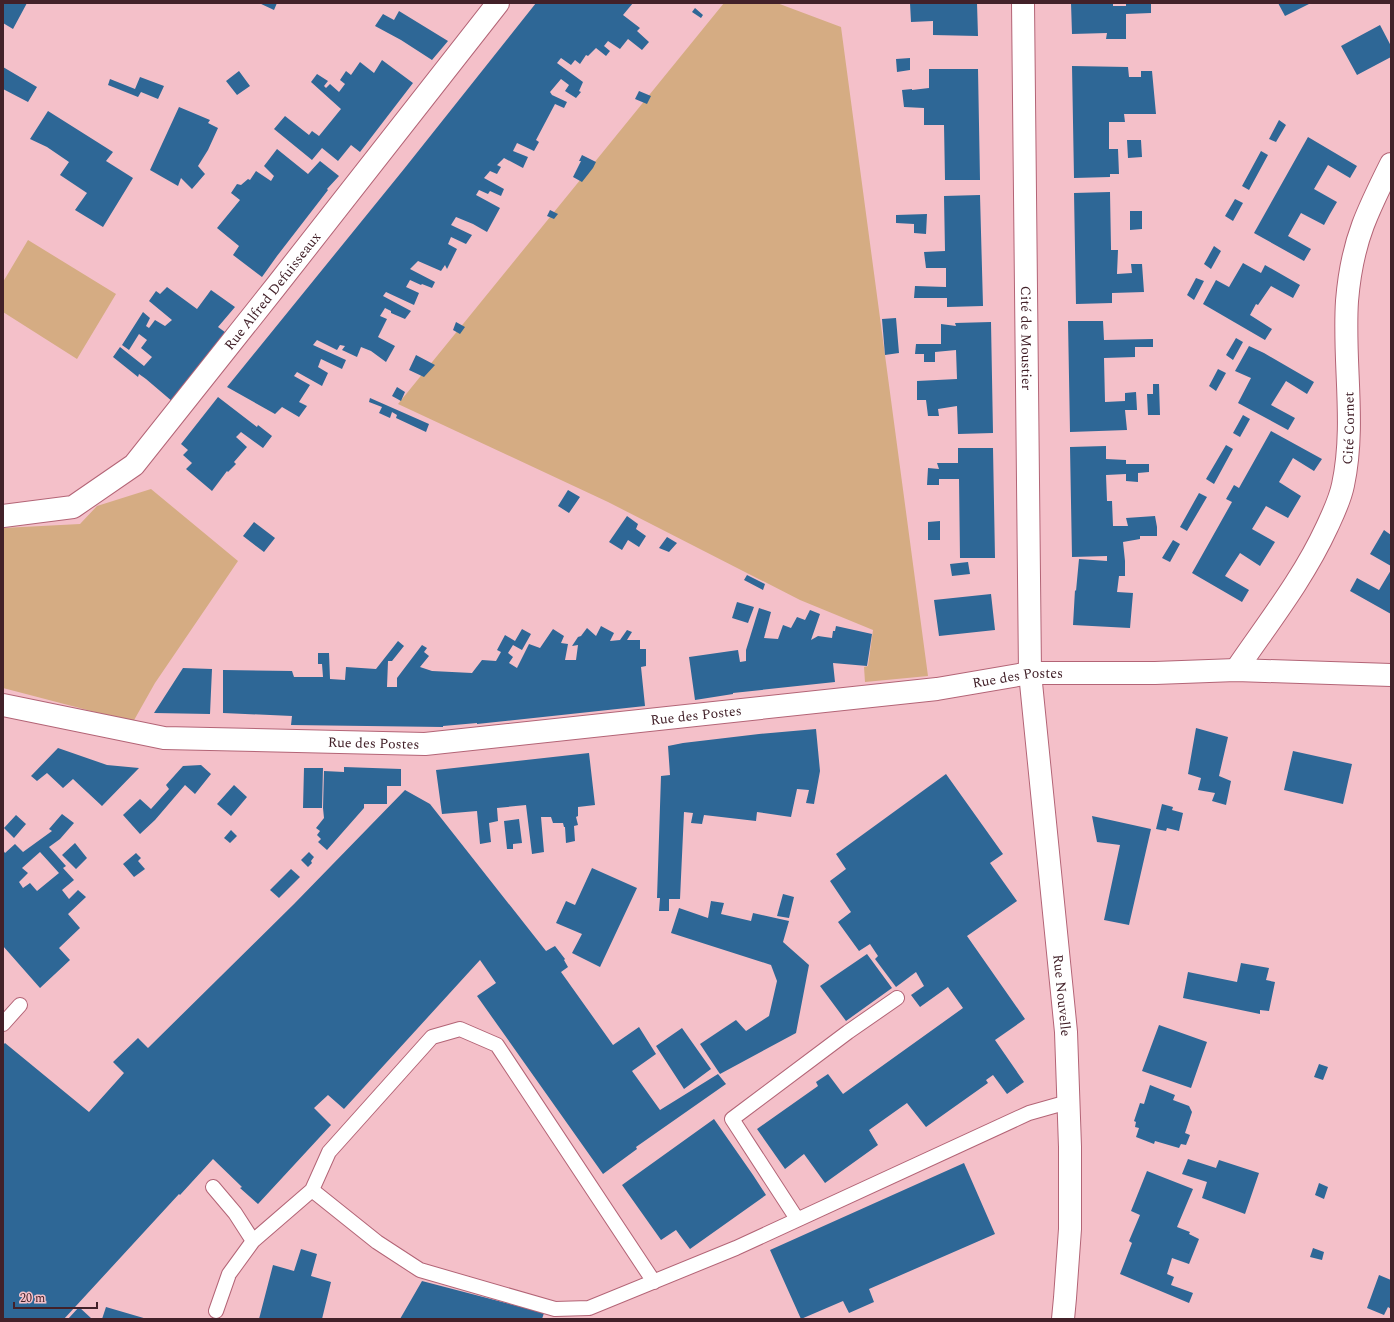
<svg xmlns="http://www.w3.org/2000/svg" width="1394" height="1322" viewBox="0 0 1394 1322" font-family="Spectral,serif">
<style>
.green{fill:#d5ac83}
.building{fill:#2e6796;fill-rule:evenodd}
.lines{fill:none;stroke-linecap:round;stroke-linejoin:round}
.lane-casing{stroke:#b36476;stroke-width:16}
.street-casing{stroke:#b36476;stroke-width:24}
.lane{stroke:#fff;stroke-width:14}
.street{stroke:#fff;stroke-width:22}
.labels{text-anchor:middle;stroke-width:4;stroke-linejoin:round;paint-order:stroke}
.street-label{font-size:14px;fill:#422129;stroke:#f4c0c9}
</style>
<rect width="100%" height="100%" fill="#f4c0c9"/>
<path class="green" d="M724 3H777L841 27 928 676 865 682 864 667 868 666 873 630 800 600 608 502 398 404Z
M28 240 116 294 77 359 3 312V282Z
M151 489 238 561 155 683 133 722 3 688V528L80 524 97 506Z"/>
<path class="building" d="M3 3H27L13 29 3 23Z
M259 3H277L274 10Z
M536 3H633L623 15 640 28 637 31 649 42 642 50 628 39 620 49 608 41 604 46 610 51 606 56 596 48 588 56 586 55 580 64 575 60 571 65 561 58 557 63 583 82 579 91 581 92 576 98 565 91 569 85 561 79 550 92 552 95 567 102 564 108 555 104 536 140 539 142 534 151 517 143 513 151 528 157 523 168 504 158 497 165 501 167 497 174 490 171 484 178 504 189 501 196 490 191 488 194 479 190 476 195 500 208 487 232 473 224 456 217 451 225 472 235 466 244 451 237 448 244 457 249 447 269 445 265 441 271 418 261 410 269 435 282 432 288 422 284 421 285 410 280 406 287 419 293 414 305 386 292 383 296 411 311 405 319 391 313V311L385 308 380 316 387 319 378 337 395 346 386 362 371 351 361 347 357 357 342 350 345 346 340 345 337 350 317 340 313 345 346 360 342 369 321 359 318 367 328 373 322 386 297 372 294 376 310 385 299 402 307 406 299 417 282 407 275 414 227 387 404 169Z
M910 3H977L978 36 933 35V21L911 22Z
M1071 3H1113V6H1126V3H1155L1156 4H1151V13L1126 14V39H1106L1107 33 1072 34Z
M1278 3H1311L1285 16Z
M695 8 703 15 701 18 692 12Z
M399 11 448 41 432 60 401 40 375 26 383 14 394 20Z
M1380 25 1391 46V57L1357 75 1341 46Z
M910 58V70L897 72 896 59Z
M382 60 413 83 360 152 351 145 338 161 322 148 312 160 274 129 285 116 309 135 312 131 319 136 341 109 311 82 317 74 328 81 324 86 326 88 330 84 339 92 345 84 340 80 346 71 351 75 360 62 374 73Z
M1072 66 1128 67 1129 77H1141V71H1152L1156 114H1124L1125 122H1109V149H1118L1119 174H1110V177L1074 178Z
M3 67 37 87 28 102 3 89Z
M929 69H978L980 180H945L944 125H924V108L904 107 902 90 912 89V90L929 88Z
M239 71 250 86 237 95 226 81Z
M140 77 164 86 158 99 141 92 138 97 108 85 110 79 135 89Z
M639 91 651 96 647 104 635 99Z
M179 107 210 120 208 123 218 128 208 150 198 166 205 174 192 189 181 178 178 186 150 170Z
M48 111 113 152 106 161 133 178 103 227 75 210 87 193 60 175 69 162 47 147 30 139Z
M1279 120 1286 125 1276 142 1269 139Z
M1308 137 1357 166 1350 178 1328 165 1314 189 1337 202 1330 214 1324 225 1301 213 1288 236 1311 249 1304 261 1254 233Z
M1127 140H1141L1142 157 1128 158Z
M277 149 308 174 320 161 339 176 327 189 328 190 277 256 262 277 233 255 239 246 217 228 240 200 231 193 237 184 241 185 248 179 250 180 256 171 271 181 274 176 264 166Z
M1261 151 1268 155 1249 190 1242 186Z
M582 155 596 162 593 168 582 182 573 177 581 161H579Z
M1110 192 1111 248V250H1118L1117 274 1132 273 1131 264H1142L1144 292 1112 293V303L1076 304 1074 193Z
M980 195 983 306 947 307V298H914L915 286 946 287V268H926L924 252 945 251 944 196Z
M1235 199 1243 203 1233 221 1225 216Z
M550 210 558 214 554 219 547 216Z
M1130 211H1142V229L1130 230Z
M927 214 926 234 914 233V224L896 223V215Z
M1214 246 1221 251 1211 269 1204 264Z
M1243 263 1261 273 1265 265 1300 285 1293 298 1271 286 1258 305 1256 304 1250 315 1272 329 1265 340 1203 304 1216 280 1229 287Z
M1196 278 1204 281 1194 300 1187 295Z
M167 287 197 309 211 290 235 307 218 327 229 335 173 402 146 379 139 374 138 377 113 357 120 347 144 366 152 357 141 348 147 340 139 334 129 350 122 345 143 312 150 318 146 326 149 328 155 320 165 326 172 320 149 301 156 291 160 294Z
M896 318 899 353 885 355 882 319Z
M1068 321H1103L1104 340 1153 339V347H1135V357L1104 358 1105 402 1125 401V393L1136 392 1137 410H1125L1127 430 1070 432Z
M456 322 465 327 460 334 453 330Z
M991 322 993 433 958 434 957 406 938 409 939 416H928L926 400H917V381L957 379 956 350 935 352V362H924V354H915L916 344H941V324L956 326 955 323Z
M1236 338 1243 342 1233 360 1226 355Z
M1249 346 1264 353 1314 382 1307 394 1286 381 1271 405 1295 418 1288 430 1238 403 1251 378 1235 371Z
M416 355 435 365 424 377 409 370Z
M1218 369 1226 373 1216 391 1209 386Z
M1153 384H1159L1160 415H1148L1147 394H1153Z
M397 387 405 392 401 401 392 396Z
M218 397 257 427 258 425 272 436 263 448 241 432 236 437 247 447 234 462 236 464 228 472 227 471 212 491 186 469 192 463 183 455 188 450 181 444Z
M370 398 429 424 426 432 396 418 397 415 392 412 390 418 379 413 382 407 369 402Z
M1243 415 1250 419 1240 437 1233 433Z
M1271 431 1322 459 1314 471 1293 458 1279 482 1301 496 1288 518 1266 506 1252 529 1275 542 1260 566 1240 553 1225 576 1249 590 1242 602 1192 573 1232 502 1226 499 1234 485 1239 488Z
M1226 445 1233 449 1214 484 1206 479Z
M1106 446V459L1126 460V464H1149V472L1138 473V482L1126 481V474L1106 475 1107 501H1112L1113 526H1128L1126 518 1155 516 1157 527V536H1140V539L1123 542 1125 561V576H1119L1117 592 1133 593 1130 628 1073 625 1075 590 1076 591 1079 559 1107 561V556L1072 557 1070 447Z
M958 448H993L995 558H960L959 479H939V485H927L928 468 939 469 937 463H958Z
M568 490 580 497 569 513 558 506Z
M1199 493 1207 497 1187 531 1180 527Z
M627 516 638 524 636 529 646 536 639 547 628 540 622 550 609 542Z
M940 521V540H928V522Z
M254 522 275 538 264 552 243 536Z
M1384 530 1391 535V566L1370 554Z
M667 537 677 543 669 552 659 548Z
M1173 540 1180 544 1170 562 1162 558Z
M968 562 970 574 952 576 950 564Z
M1391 570V614L1350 591 1357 578 1379 590Z
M747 575 765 584 763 590 744 580Z
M991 594 995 630 939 636 934 600Z
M737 602 754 607 748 623 732 618Z
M759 608 771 612 764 638 778 639 783 625 791 628 797 617 805 620 810 610 820 614 811 640 818 636 832 638 833 631H835L836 626 872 634 867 666 833 663 835 682 733 693V694L695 700 689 657 738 650 740 662 746 661V650Z
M601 626 614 633 610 641 620 640 627 630 632 632 627 640H640V649H646V666L641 667 645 706 477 724V723L443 726V727L291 725 292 716 223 713V670L292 671 294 677H323L322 664H318V653H329L330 679 345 680 346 667 376 669 398 641 404 646 392 661H388L387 687H397V678L422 645 427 648 424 652 429 656 420 667 432 671 472 673 482 660 496 661 501 652 497 650 505 635 515 641 522 629 531 634 522 650 513 645 508 653 513 657 509 663 517 668 529 644 540 648 553 629 564 636 561 643 568 644 565 660H576L578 645 572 646 578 637 581 636 587 628 596 636Z
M183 668 212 669 210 714 154 713Z
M1196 728 1228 737 1219 776 1231 781 1226 805 1212 801 1215 793 1198 790 1201 778 1188 774Z
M816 729 820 771 814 804 806 803 809 790 797 789 791 817 757 812 756 821 704 815 702 824 691 823 693 813 684 812 680 899H669V911H659L660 898H657L661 776 670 775 668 746 683 743 759 734Z
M58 748 107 765 139 768 102 806 73 779 63 788 47 773 37 781 31 776Z
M1293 751 1352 764 1343 804 1284 790Z
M589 753 595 805 578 807V816L576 817 578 825 574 826 575 841 566 843 565 827H564L563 823H553L551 817H541L544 852 532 854 526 805 497 808 498 821 489 823 491 842 480 844 477 811 442 814 436 770Z
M201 765 211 774 195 794 185 785 155 820 140 834 123 815 140 799 151 809 169 789 166 785 183 766Z
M344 767 401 769V786H387V804H364V808L327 850 318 842 321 839 317 835 320 831 316 828 324 818 323 808 324 771 344 772Z
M304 768H323L322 808H303Z
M946 774 1003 854 990 863 1017 901 967 936 1025 1019 995 1040 1024 1082 1007 1094 993 1075 986 1080 988 1083 926 1127 907 1103 869 1130 878 1145 825 1183 804 1154 785 1169 757 1129 818 1086 816 1082 828 1074 843 1094 963 1008 948 987 920 1007 911 995 924 986 916 972 896 987 875 959 878 956 870 944 859 951 838 922 851 912 830 881 846 869 836 854Z
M234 785 247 797 231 816 217 804Z
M405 790 430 804 546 951 555 946 565 959 564 960 568 967 561 972 613 1045 639 1027 656 1054 632 1071 660 1110 718 1074 726 1084 636 1147 637 1149 603 1174 477 996 496 983 480 960 344 1109 328 1095 314 1108 331 1125 258 1204 240 1188 242 1187 213 1159 180 1195 179 1194 64 1319H3V1045L5 1043 89 1112 124 1073 113 1062 138 1038 148 1048 294 904Z
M1162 804 1173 807 1172 810 1183 813 1179 831 1167 828 1166 831 1156 829Z
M62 814 74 823 60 839 49 847 66 866 63 868 74 880 62 890 69 899 78 890 86 897 68 914 80 928 59 948 70 960 40 988 3 946V850L5 853 15 844 23 852 52 831 49 829ZM40 852 59 873 37 891 30 883 23 888 19 882 28 873 22 868Z
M16 815 26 824 14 838 4 828Z
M1092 816 1151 829 1129 925 1104 920 1120 845 1097 842Z
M519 819 522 843 513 844V849H507L504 821Z
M231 830 237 836 230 843 224 838Z
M75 843 87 858 76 869 62 855Z
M309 852 314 857 311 861 312 863 308 867 301 860Z
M136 853 141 858 138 861 145 869 134 877 123 864Z
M592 868 637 888 600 967 572 953 582 934 556 923 566 901 575 905Z
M291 869 300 877 279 898 270 890Z
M783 894 794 897 789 918 777 916Z
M711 901 724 903 721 914 751 921 753 913 789 921 783 942 809 965 796 1033 720 1074 700 1044 736 1020 746 1031 769 1016 777 981 771 965 671 933 679 908 708 918Z
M867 954 892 988 846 1021 820 986Z
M1241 963 1269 968 1266 980 1275 982 1269 1011 1260 1010V1014L1183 998 1188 972 1237 982Z
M1159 1025 1207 1042 1191 1088 1142 1071Z
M682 1028 711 1069 684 1089 656 1046Z
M1319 1064 1328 1067 1323 1080 1314 1077Z
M1150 1085 1175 1095 1173 1100 1189 1106 1192 1112 1185 1133 1190 1135 1186 1145 1181 1144 1179 1148 1155 1141 1154 1144 1136 1137 1139 1128 1135 1127 1136 1122 1134 1121 1140 1103 1144 1104Z
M714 1119 753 1175 766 1195 690 1249 676 1230 661 1240 622 1185Z
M1188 1159 1216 1168 1219 1160 1259 1173 1245 1214 1202 1198 1207 1182 1182 1174Z
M964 1163 995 1234 869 1289 874 1302 849 1313 843 1301 801 1319 770 1250Z
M1147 1171 1193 1189 1177 1227 1190 1232 1189 1234 1199 1239 1189 1264 1172 1258 1167 1274 1174 1277 1171 1285 1193 1293 1189 1303 1120 1274 1132 1243 1129 1241 1140 1215 1131 1211Z
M1319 1183 1328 1187 1324 1199 1315 1195Z
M1313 1248 1324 1252 1322 1260 1310 1257Z
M301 1249 317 1254 311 1276 331 1282 322 1319H259L273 1265 294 1271Z
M1379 1275 1391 1280V1309L1388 1307 1384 1315 1367 1308Z
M422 1281 544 1313 542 1319H400Z
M79 1307 92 1319H68Z
M106 1307 147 1319H102Z"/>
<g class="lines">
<defs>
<path id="lane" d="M3 1024 20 1005
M213 1187 235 1213 253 1241
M797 1219 732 1119 848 1032 897 998
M654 1282 497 1045 460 1029 432 1037 329 1152 312 1190 377 1242 420 1270 555 1309 589 1308 736 1248 1029 1113 1068 1102
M216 1311 229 1274 253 1241 312 1190"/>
<g id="street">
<path id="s1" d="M1023 3 1030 673 1066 1032 1070 1147V1229L1065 1298 1063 1319"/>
<path id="s2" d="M3 516 73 507 134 465 277 285 498 3"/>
<path id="s3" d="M1236 670C1268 623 1303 579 1327 527 1333 514 1340 500 1343 485 1356 424 1343 363 1347 301 1349 276 1354 249 1363 225 1371 204 1381 184 1391 164"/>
<path id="s4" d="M3 705 164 738 425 744 937 689 1030 673H1155L1236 670 1391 675"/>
</g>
</defs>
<use href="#lane" class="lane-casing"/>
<use href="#street" class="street-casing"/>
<use href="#lane" class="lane"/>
<use href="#street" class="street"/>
</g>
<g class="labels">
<g class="street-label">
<text dy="5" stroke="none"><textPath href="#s2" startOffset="367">Rue Alfred Defuisseaux</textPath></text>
<text dy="5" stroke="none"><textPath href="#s1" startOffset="335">Cité de Moustier</textPath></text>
<text dy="5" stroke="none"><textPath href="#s3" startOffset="272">Cité Cornet</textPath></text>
<text dy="5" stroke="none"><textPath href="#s4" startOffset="1022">Rue des Postes</textPath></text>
<text dy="5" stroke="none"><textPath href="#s4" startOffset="698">Rue des Postes</textPath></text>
<text dy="5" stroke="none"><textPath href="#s4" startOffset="374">Rue des Postes</textPath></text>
<text dy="5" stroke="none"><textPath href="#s1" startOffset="994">Rue Nouvelle</textPath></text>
</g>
</g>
<rect width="1394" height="1322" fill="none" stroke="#422129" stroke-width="8"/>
<path d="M14 1302v6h83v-6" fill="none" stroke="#422129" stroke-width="2"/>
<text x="20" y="1302" font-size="12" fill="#422129" stroke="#f4c0c9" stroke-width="3" paint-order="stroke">20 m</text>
</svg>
